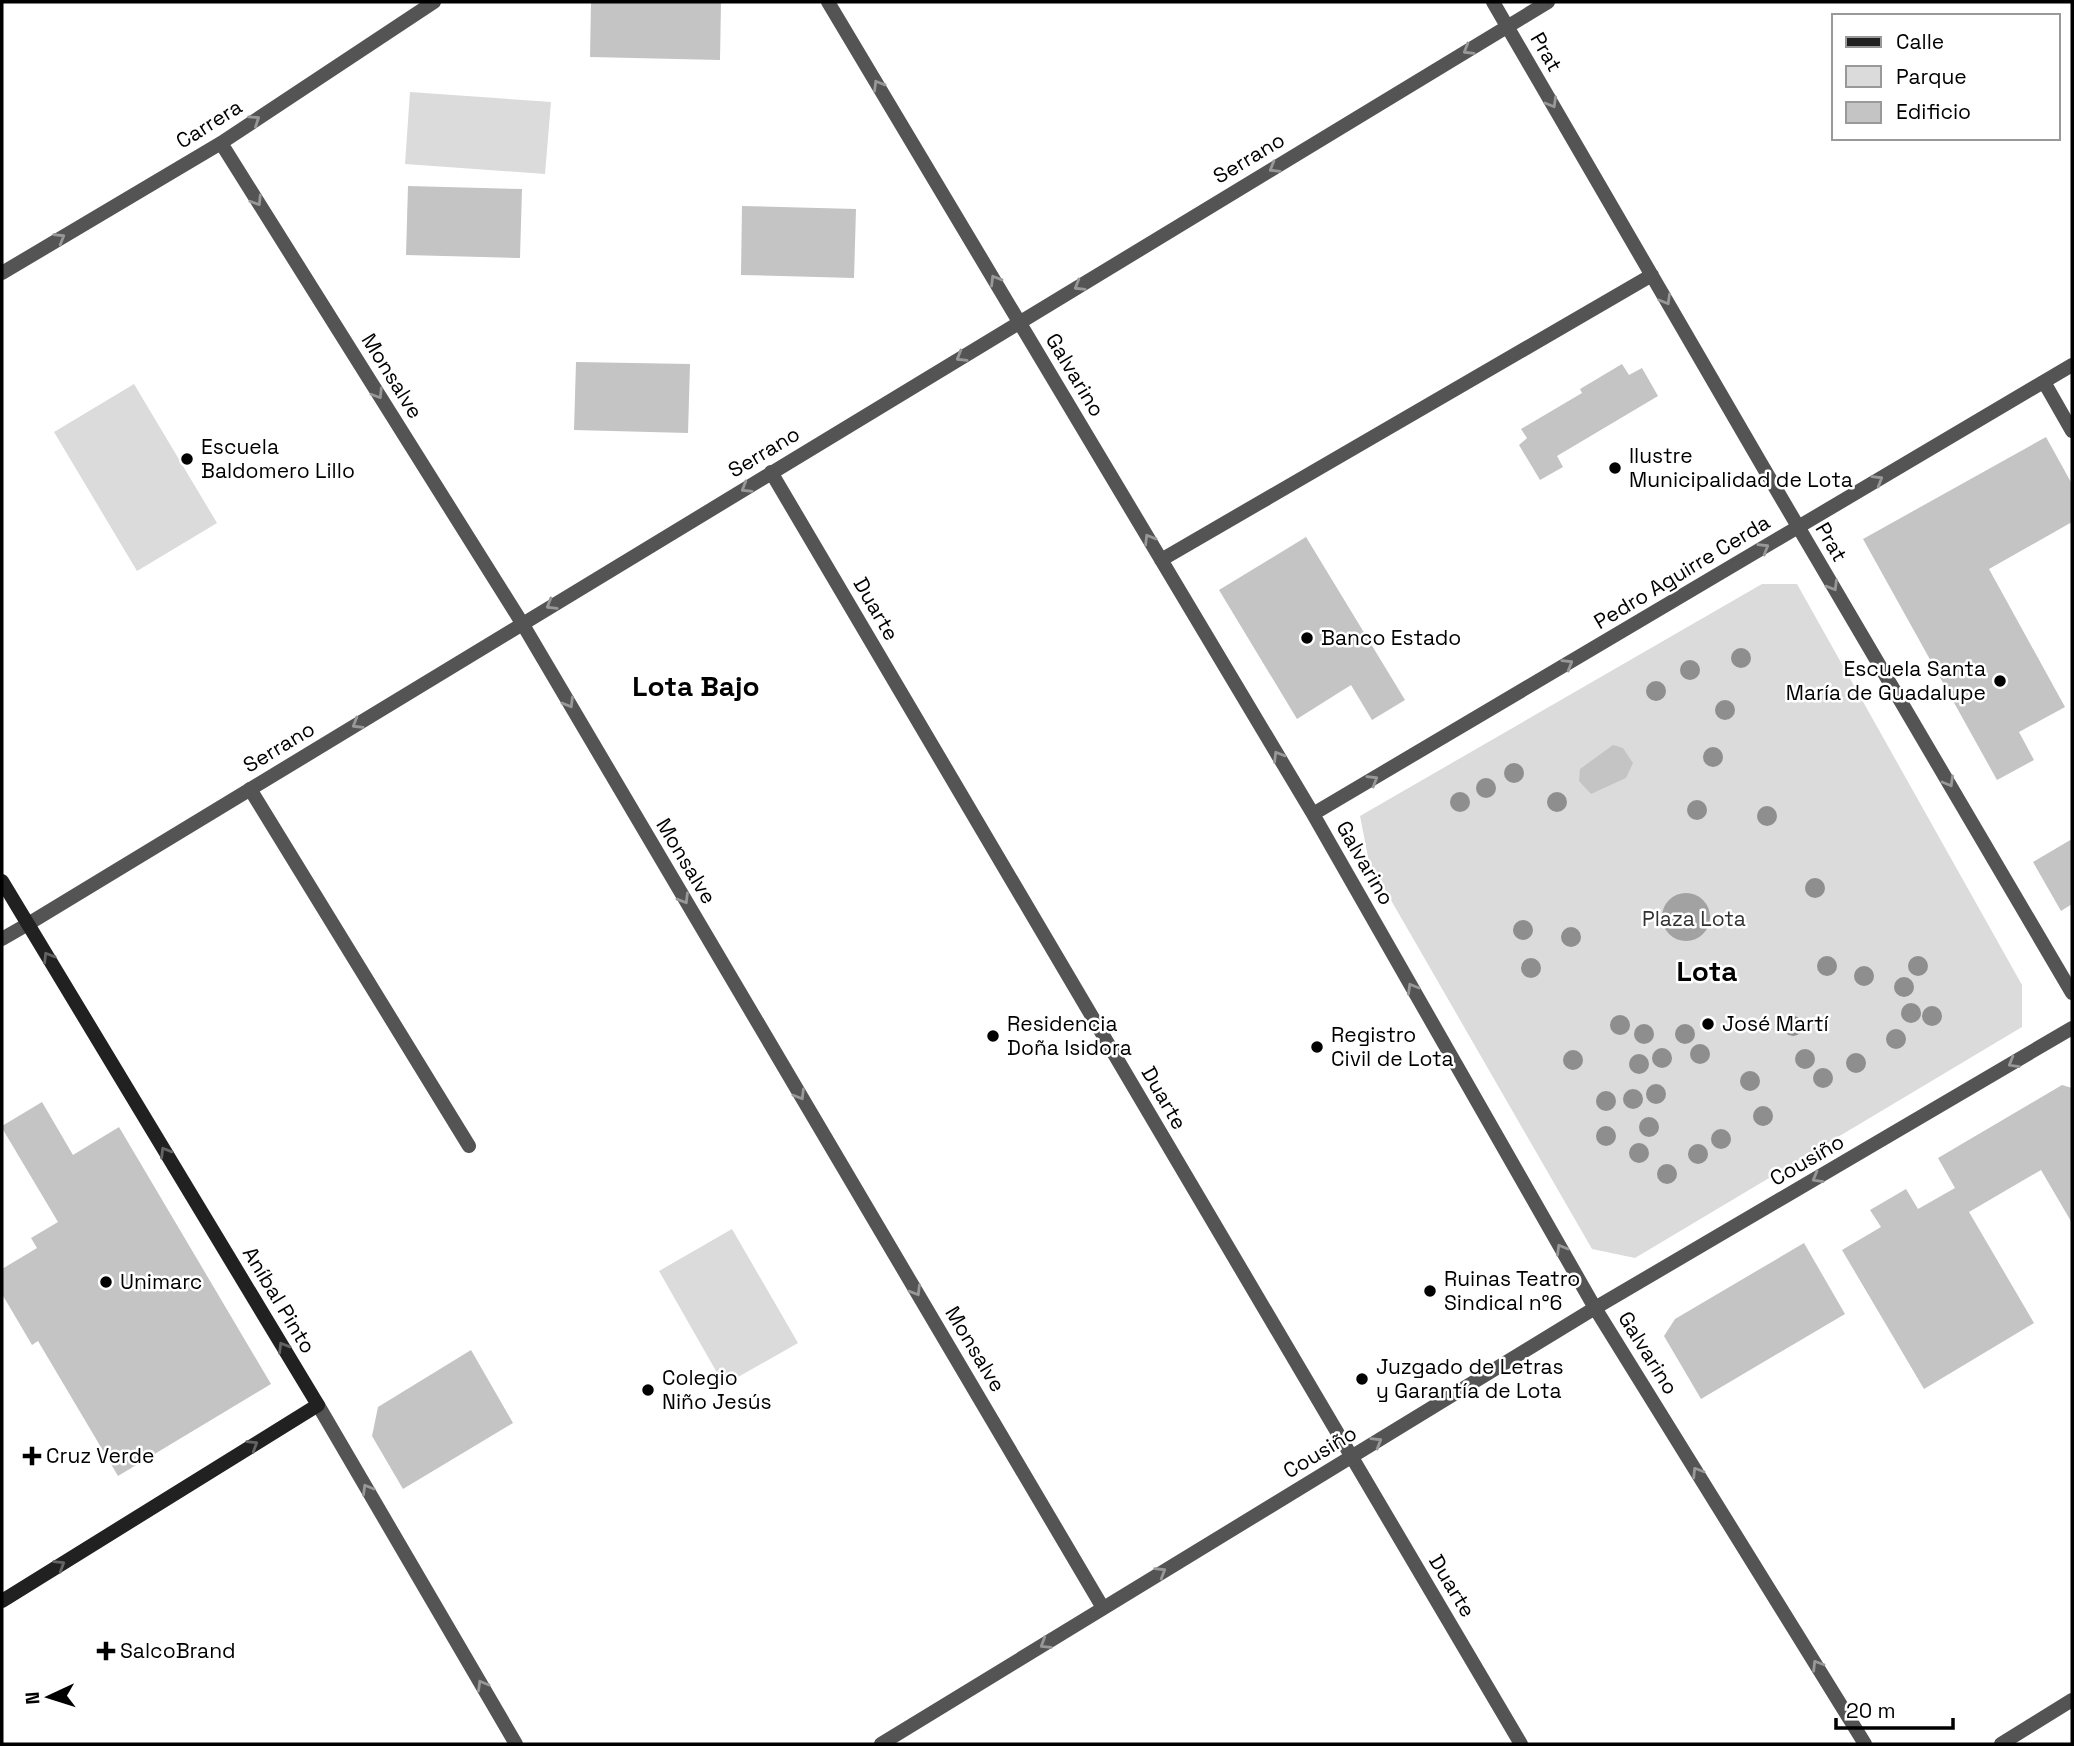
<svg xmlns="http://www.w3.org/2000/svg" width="2074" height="1746" viewBox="0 0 2074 1746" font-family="'Space Grotesk',sans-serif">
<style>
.green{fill:#dbdbdb}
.water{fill:#a2a2a2}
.building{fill:#c4c4c4}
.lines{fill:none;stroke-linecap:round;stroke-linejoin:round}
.service{stroke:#545454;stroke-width:14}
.minor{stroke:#545454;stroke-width:14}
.tertiary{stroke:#545454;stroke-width:14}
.secondary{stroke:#212121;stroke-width:14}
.tree{fill:#8e8e8e}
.oneway{stroke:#989898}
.oneway2{stroke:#646464}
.poi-dot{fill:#000;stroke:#fff;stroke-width:2.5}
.labels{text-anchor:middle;stroke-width:5;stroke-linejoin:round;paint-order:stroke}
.street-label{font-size:21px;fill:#000;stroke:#fff}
.poi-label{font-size:21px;fill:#000;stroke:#fff;text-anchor:start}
.park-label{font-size:21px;fill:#323232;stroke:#fff}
.district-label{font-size:28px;font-weight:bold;fill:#000;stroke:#fff}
</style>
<rect width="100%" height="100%" fill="#fff"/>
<path class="green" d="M410 92 551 102 545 174 405 164Z
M134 384 217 523 137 571 54 432Z
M1762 584H1797L2022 985V1027L1635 1258 1592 1249 1369 862 1360 816Z
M732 1229 798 1343 724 1385 659 1271Z"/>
<path class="water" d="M1662 917a24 24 0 1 1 48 0a24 24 0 1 1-48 0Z"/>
<path class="building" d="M591 2H721L720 60 590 57Z
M408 186 522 189 520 258 406 255Z
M742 206 856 209 854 278 741 275Z
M576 362 690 364 688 433 574 430Z
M1622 364 1629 375 1642 368 1658 396 1557 456 1563 467 1540 480 1519 445 1527 438 1521 429 1582 393 1580 389Z
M2046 437 2072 484V522L1989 569 2065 707 2019 732 2034 760 1997 780 1863 539Z
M1306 537 1405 700 1372 720 1351 685 1297 719 1219 590Z
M1613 745 1623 748 1633 763 1626 778 1591 794 1579 781 1580 769Z
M2072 839V904L2061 911 2033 862Z
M2062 1085 2072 1088V1223L2041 1170 1969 1212 2034 1323 1924 1389 1842 1250 1881 1227 1870 1210 1906 1189 1918 1209 1955 1188 1938 1158Z
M42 1102 73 1155 119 1127 271 1384 118 1476 38 1341 32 1345 2 1294V1269L37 1248 31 1238 58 1222 2 1128V1126Z
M1804 1243 1845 1314 1701 1399 1664 1336 1675 1319Z
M471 1350 513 1423 403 1489 372 1436 378 1407Z"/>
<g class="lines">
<path class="service" d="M250 789 469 1146"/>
<path class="minor" d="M828 2 1313 814 1595 1308 1865 1744
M1493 2 1766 472 2072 993
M221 143 522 623 1103 1608
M2 273 221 143 434 2
M2044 382 2072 431
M771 472 1521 1744
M1161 560 1652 275
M1313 814 2072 365
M28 924 1548 2
M318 1405 516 1744
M881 1744 1595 1308 2072 1028
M2001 1744 2072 1700"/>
<path class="tertiary" d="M2 939 28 924"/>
<path class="secondary" d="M2 881 318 1405 2 1601"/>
</g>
<g class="tree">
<circle cx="1741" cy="658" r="10"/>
<circle cx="1690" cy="670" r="10"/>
<circle cx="1656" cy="691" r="10"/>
<circle cx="1725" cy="710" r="10"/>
<circle cx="1713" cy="757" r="10"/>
<circle cx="1514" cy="773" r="10"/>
<circle cx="1486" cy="788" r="10"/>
<circle cx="1460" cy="802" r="10"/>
<circle cx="1557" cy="802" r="10"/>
<circle cx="1697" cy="810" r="10"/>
<circle cx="1767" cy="816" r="10"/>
<circle cx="1815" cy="888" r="10"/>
<circle cx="1523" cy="930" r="10"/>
<circle cx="1571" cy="937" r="10"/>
<circle cx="1827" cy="966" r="10"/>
<circle cx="1918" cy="966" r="10"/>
<circle cx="1531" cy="968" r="10"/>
<circle cx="1864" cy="976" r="10"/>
<circle cx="1904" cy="987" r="10"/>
<circle cx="1911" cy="1013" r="10"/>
<circle cx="1932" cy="1016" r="10"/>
<circle cx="1620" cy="1025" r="10"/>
<circle cx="1793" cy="1026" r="10"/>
<circle cx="1644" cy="1034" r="10"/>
<circle cx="1685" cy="1034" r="10"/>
<circle cx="1896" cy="1039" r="10"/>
<circle cx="1700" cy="1054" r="10"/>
<circle cx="1662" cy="1058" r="10"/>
<circle cx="1805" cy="1059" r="10"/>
<circle cx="1573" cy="1060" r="10"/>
<circle cx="1856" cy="1063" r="10"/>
<circle cx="1639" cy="1064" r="10"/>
<circle cx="1823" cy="1078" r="10"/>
<circle cx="1750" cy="1081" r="10"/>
<circle cx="1656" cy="1094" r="10"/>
<circle cx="1633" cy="1099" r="10"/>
<circle cx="1606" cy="1101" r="10"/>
<circle cx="1763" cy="1116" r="10"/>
<circle cx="1649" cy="1127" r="10"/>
<circle cx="1606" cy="1136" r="10"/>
<circle cx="1721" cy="1139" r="10"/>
<circle cx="1639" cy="1153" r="10"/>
<circle cx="1698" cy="1154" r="10"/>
<circle cx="1667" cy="1174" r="10"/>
</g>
<defs><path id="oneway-chevron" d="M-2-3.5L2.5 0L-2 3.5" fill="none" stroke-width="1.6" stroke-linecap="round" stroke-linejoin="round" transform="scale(1.75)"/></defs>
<g class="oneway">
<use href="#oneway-chevron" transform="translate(1468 50) rotate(149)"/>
<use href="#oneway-chevron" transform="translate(878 85) rotate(-121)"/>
<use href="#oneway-chevron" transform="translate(1552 103) rotate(60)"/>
<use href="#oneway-chevron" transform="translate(255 120) rotate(-34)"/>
<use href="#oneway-chevron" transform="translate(1274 168) rotate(149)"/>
<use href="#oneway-chevron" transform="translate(257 201) rotate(58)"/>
<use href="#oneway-chevron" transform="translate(60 238) rotate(-31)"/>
<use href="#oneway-chevron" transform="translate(995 280) rotate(-121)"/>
<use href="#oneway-chevron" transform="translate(1079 286) rotate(149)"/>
<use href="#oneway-chevron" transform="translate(1666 300) rotate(60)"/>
<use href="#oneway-chevron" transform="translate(961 357) rotate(149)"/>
<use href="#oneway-chevron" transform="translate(378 394) rotate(58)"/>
<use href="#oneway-chevron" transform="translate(1878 480) rotate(-31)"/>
<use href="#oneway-chevron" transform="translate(746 488) rotate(149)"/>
<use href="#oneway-chevron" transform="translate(1149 539) rotate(-121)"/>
<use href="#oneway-chevron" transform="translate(1764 548) rotate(-31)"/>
<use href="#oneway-chevron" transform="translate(1833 586) rotate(59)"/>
<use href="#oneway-chevron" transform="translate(551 605) rotate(149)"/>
<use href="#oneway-chevron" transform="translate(1568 664) rotate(-31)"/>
<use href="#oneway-chevron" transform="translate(569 703) rotate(59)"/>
<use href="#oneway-chevron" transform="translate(357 724) rotate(149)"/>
<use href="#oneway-chevron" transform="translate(1278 756) rotate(-121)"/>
<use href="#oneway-chevron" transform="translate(1373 780) rotate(-31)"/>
<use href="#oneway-chevron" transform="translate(1949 782) rotate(60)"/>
<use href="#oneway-chevron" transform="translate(684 899) rotate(59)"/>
<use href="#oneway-chevron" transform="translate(1412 988) rotate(-120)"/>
<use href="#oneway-chevron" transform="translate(2013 1063) rotate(150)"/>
<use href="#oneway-chevron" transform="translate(800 1095) rotate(59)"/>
<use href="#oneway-chevron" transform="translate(1817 1178) rotate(150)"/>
<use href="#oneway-chevron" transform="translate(1561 1249) rotate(-120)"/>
<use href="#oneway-chevron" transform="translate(916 1291) rotate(59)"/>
<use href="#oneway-chevron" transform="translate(1377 1442) rotate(-31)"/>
<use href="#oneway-chevron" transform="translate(1697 1472) rotate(-122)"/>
<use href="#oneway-chevron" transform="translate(367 1489) rotate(-120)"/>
<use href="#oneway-chevron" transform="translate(1161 1572) rotate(-31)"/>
<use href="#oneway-chevron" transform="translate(1045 1644) rotate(148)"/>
<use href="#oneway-chevron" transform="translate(1817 1665) rotate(-122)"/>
<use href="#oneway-chevron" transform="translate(482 1685) rotate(-120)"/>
</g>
<g class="oneway2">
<use href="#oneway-chevron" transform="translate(48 957) rotate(-121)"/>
<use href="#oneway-chevron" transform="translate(165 1152) rotate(-121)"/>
<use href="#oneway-chevron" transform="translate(283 1347) rotate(-121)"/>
<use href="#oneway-chevron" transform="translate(253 1445) rotate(-32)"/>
<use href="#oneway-chevron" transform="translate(60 1565) rotate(-32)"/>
</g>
<g class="poi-dot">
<circle cx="187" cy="459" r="7"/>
<circle cx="1615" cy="468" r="7"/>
<circle cx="1307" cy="638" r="7"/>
<circle cx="2000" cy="681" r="7"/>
<circle cx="1708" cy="1024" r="7"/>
<circle cx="993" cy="1036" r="7"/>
<circle cx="1317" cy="1047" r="7"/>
<circle cx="106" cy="1282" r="7"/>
<circle cx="1430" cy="1291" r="7"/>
<circle cx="1362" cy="1379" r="7"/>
<circle cx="648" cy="1390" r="7"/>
<path d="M28.5 1445.5h7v7h7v7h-7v7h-7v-7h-7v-7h7z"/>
<path d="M102.5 1640.5h7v7h7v7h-7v7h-7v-7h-7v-7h7z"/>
</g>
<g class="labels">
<g class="street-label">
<text transform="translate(1546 52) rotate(60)" y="7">Prat</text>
<text transform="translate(209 124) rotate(-32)" y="7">Carrera</text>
<text transform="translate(1249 158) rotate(-31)" y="7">Serrano</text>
<text transform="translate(1075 375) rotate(59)" y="7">Galvarino</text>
<text transform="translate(392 376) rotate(58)" y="7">Monsalve</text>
<text transform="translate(764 452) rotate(-31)" y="7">Serrano</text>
<text transform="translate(1831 542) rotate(60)" y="7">Prat</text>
<text transform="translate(1682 572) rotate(-31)" y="7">Pedro Aguirre Cerda</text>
<text transform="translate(876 609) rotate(60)" y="7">Duarte</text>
<text transform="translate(279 747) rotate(-31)" y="7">Serrano</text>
<text transform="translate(686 861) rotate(59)" y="7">Monsalve</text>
<text transform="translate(1365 863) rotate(60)" y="7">Galvarino</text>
<text transform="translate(1164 1098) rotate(60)" y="7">Duarte</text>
<text transform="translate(1807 1160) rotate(-30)" y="7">Cousiño</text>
<text transform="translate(279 1300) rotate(59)" y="7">Aníbal Pinto</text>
<text transform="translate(975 1349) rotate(59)" y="7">Monsalve</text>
<text transform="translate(1648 1353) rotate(58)" y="7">Galvarino</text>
<text transform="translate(1320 1452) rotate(-31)" y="7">Cousiño</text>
<text transform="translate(1452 1586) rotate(59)" y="7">Duarte</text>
</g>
<g class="poi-label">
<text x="201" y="454">Escuela<tspan x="201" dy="24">Baldomero Lillo</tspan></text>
<text x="1629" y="463">Ilustre<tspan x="1629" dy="24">Municipalidad de Lota</tspan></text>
<text x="1321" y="645">Banco Estado</text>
<text x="1986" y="676" text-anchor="end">Escuela Santa<tspan x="1986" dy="24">María de Guadalupe</tspan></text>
<text x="1007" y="1031">Residencia<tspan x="1007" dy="24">Doña Isidora</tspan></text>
<text x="1722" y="1031">José Martí</text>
<text x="1331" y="1042">Registro<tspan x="1331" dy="24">Civil de Lota</tspan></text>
<text x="1444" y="1286">Ruinas Teatro<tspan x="1444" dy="24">Sindical n°6</tspan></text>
<text x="120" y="1289">Unimarc</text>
<text x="1376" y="1374">Juzgado de Letras<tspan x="1376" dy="24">y Garantía de Lota</tspan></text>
<text x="662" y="1385">Colegio<tspan x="662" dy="24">Niño Jesús</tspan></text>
<text x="46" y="1463">Cruz Verde</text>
<text x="120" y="1658">SalcoBrand</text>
</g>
<g class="park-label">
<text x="1694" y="926">Plaza Lota</text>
</g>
<g class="district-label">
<text x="696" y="696">Lota Bajo</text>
<text x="1707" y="981">Lota</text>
</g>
</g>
<rect width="2074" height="1746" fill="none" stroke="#000000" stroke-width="7"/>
<rect x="1832" y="14" width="228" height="126" fill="#ffffff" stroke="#999999" stroke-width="2"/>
<rect x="1846" y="37" width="35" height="10" fill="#212121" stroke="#999999" stroke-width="2"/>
<text x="1896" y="49" font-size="21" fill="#000000">Calle</text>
<rect x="1846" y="66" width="35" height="21" fill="#dbdbdb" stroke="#999999" stroke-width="2"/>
<text x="1896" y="84" font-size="21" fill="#000000">Parque</text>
<rect x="1846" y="102" width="35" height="21" fill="#c4c4c4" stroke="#999999" stroke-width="2"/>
<text x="1896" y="119" font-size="21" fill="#000000">Edificio</text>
<g transform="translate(49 1697) rotate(266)" stroke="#ffffff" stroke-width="5" paint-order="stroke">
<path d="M0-5L12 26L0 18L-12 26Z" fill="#000000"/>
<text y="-10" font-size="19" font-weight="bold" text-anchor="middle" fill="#000000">N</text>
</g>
<path d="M1836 1718v10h117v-10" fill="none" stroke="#000000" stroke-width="3.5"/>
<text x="1846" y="1718" font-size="21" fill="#000000" stroke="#ffffff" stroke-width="5" paint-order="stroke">20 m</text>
</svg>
